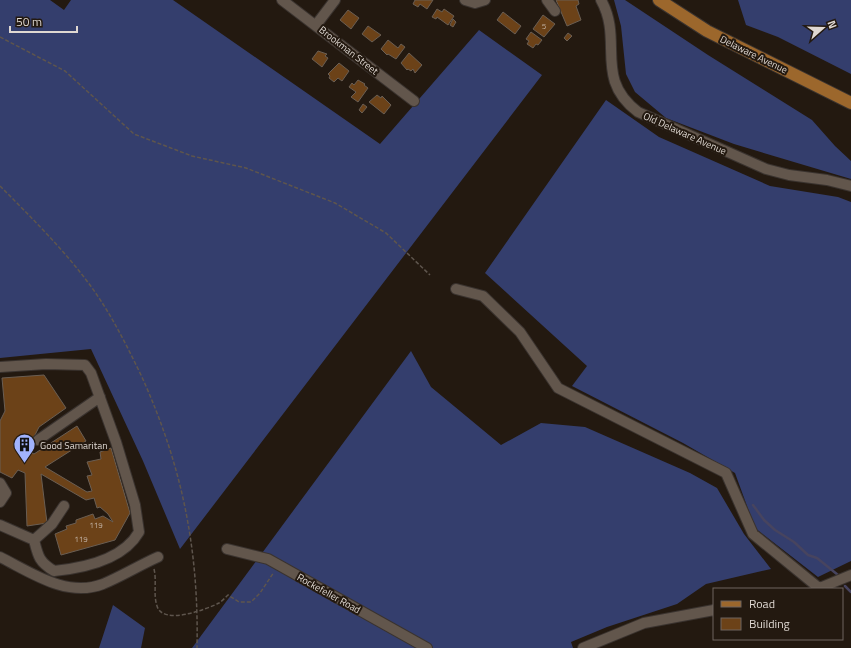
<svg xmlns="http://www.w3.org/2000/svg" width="851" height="648" viewBox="0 0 851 648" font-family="'Titillium Web',sans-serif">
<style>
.forest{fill:#343e6d}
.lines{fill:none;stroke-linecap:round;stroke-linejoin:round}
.stream{stroke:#47445f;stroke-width:2.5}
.building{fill:#6c4218;stroke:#6a5e53}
.minor-casing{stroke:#3a332f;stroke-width:12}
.major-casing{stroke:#3a332f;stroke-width:14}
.path{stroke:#5e554d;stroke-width:1.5;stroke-dasharray:4 2;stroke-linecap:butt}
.minor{stroke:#62564c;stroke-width:10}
.major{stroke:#9c672c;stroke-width:12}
.labels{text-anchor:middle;stroke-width:4;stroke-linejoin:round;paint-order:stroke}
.number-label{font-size:8px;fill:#c2b2a4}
.street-label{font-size:10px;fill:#dfd8d2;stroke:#231910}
.poi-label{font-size:10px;fill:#dfd8d2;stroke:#231910;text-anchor:start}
</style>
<rect width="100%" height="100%" fill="#231910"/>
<path class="forest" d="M0 0H50L64 10 71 0H173L380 144 479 30 542 75 180 549 143 461 91 349 0 358Z
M614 0H625L708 55 812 120 835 146 851 161V179L734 144 666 118 635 92 626 74 621 26Z
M738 0H851V74L778 37 746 25Z
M606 100 659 137 770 186 838 197 851 202V561L818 577 755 528 735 473 683 443 572 386 587 366 485 273Z
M411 351 431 387 501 445 541 423 585 427 690 473 717 488 744 534 771 569 706 584 677 604 607 627 571 642 573 648H192Z
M113 605 145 628 141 648H99Z"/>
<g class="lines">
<path class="stream" d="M753 505 764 520 775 530 794 542 808 555 817 558 838 575
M845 586 851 592"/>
</g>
<path class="building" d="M415 0H433L427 9 420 4 418 7 413 4Z
M556 0H578L579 4 576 6 581 20 567 26Z
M437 9 442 12 444 9 454 16 448 25 437 17 436 19 432 17Z
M348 10 359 18 351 29 340 20Z
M503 12 521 26 515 34 497 20Z
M543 15 555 24 544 37 533 29Z
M453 19 456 22 453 27 450 25Z
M368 26 381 35 372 42 362 34Z
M531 32 542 40 538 45 536 44 533 48 527 44 529 41 526 39Z
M568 33 572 36 567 41 564 38Z
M388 40 398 48 401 44 405 47 396 59 388 54 387 55 381 49Z
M318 51 327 54 325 56 328 58 322 67 312 59Z
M409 53 422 65 415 73 413 69 411 71 408 69 407 70 401 63Z
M339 63 349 71 342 81 338 78 334 82 329 78 330 76 328 74Z
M358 80 365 84 364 85 368 88 358 102 351 97 356 92 349 87 352 83 354 85Z
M377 95 381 98 382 96 391 105 384 114 369 102Z
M363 104 367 107 362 113 359 110Z
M44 375 66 408 39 427 27 451 34 454 77 426 86 441 45 467 87 492 92 491 87 476 92 475 87 462 101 459 100 452 111 448 130 513 115 540 61 555 55 534 67 529 66 526 76 523V520L93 514 95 519 103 516 113 522 108 514 100 507 97 508 94 498 86 500 41 474 47 523 27 526 25 473 18 470 12 478 0 472V421L5 411 2 378Z"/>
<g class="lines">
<defs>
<path id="minor" d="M282 0 414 101
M465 0 475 3 485 0
M547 0 555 11
M601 0C624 41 593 78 638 112L766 169 789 175 827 180 851 186
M316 25 335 0
M456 289 483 296 520 332 558 388 726 473 753 534 819 588
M0 367 46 364 85 365 91 373 116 442 135 505 139 532C123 560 84 568 54 571 39 562 38 556 34 540L0 525
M38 440 100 397
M0 483 6 493 0 502
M34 540 52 524 64 506
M227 549 268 559 427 648
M0 557C32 573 67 598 103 584 122 576 140 565 158 557
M817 589 851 575
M583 648 644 623 714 610"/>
<path id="major" d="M659 0 707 31 851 103"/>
</defs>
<use href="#minor" class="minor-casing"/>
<use href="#major" class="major-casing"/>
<path class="path" d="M0 37 65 71 134 134 192 156 246 168 335 203 386 233 430 275
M0 186C32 218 69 255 95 292 113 318 127 346 141 375 182 465 199 549 197 648
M154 569C157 581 153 594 157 606 163 626 207 609 219 603 222 601 225 598 228 595L239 602H251L260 593 274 572"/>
<use href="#minor" class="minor"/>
<use href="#major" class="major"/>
</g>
<defs>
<symbol id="building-pin" viewBox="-11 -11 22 30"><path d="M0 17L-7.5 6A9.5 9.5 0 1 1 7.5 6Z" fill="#a1b3fd" stroke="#231910"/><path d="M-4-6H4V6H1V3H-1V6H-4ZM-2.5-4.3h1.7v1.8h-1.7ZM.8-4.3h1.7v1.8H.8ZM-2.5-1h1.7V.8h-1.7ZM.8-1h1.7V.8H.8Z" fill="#111"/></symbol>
</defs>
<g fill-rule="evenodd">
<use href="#building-pin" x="12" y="432" width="25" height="34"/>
</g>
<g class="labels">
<g class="number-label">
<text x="544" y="29">5</text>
<text x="96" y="528">119</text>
<text x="81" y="542">119</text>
</g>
<g class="street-label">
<text transform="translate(349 50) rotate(38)" y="4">Brookman Street</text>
<text transform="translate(754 54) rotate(26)" y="4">Delaware Avenue</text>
<text transform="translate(685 133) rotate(24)" y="4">Old Delaware Avenue</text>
<text transform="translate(329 593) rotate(29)" y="4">Rockefeller Road</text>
</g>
<g class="poi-label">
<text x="40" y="449">Good Samaritan</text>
</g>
</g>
<rect x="713" y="588" width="130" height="52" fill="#231910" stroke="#6e655e"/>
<rect x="721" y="601" width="20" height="6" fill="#9c672c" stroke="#6e655e"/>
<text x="749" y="608" font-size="12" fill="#dfd8d2">Road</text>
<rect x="721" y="618" width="20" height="12" fill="#6c4218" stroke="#6e655e"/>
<text x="749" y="628" font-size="12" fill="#dfd8d2">Building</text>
<g transform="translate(823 28) rotate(70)" stroke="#231910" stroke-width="3" paint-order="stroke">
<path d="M0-3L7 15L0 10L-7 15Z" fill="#dfd8d2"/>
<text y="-6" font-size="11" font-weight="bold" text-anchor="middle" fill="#dfd8d2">N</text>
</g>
<path d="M10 26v6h67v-6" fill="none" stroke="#dfd8d2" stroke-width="2"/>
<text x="16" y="26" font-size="12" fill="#dfd8d2" stroke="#231910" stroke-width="3" paint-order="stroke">50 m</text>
</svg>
